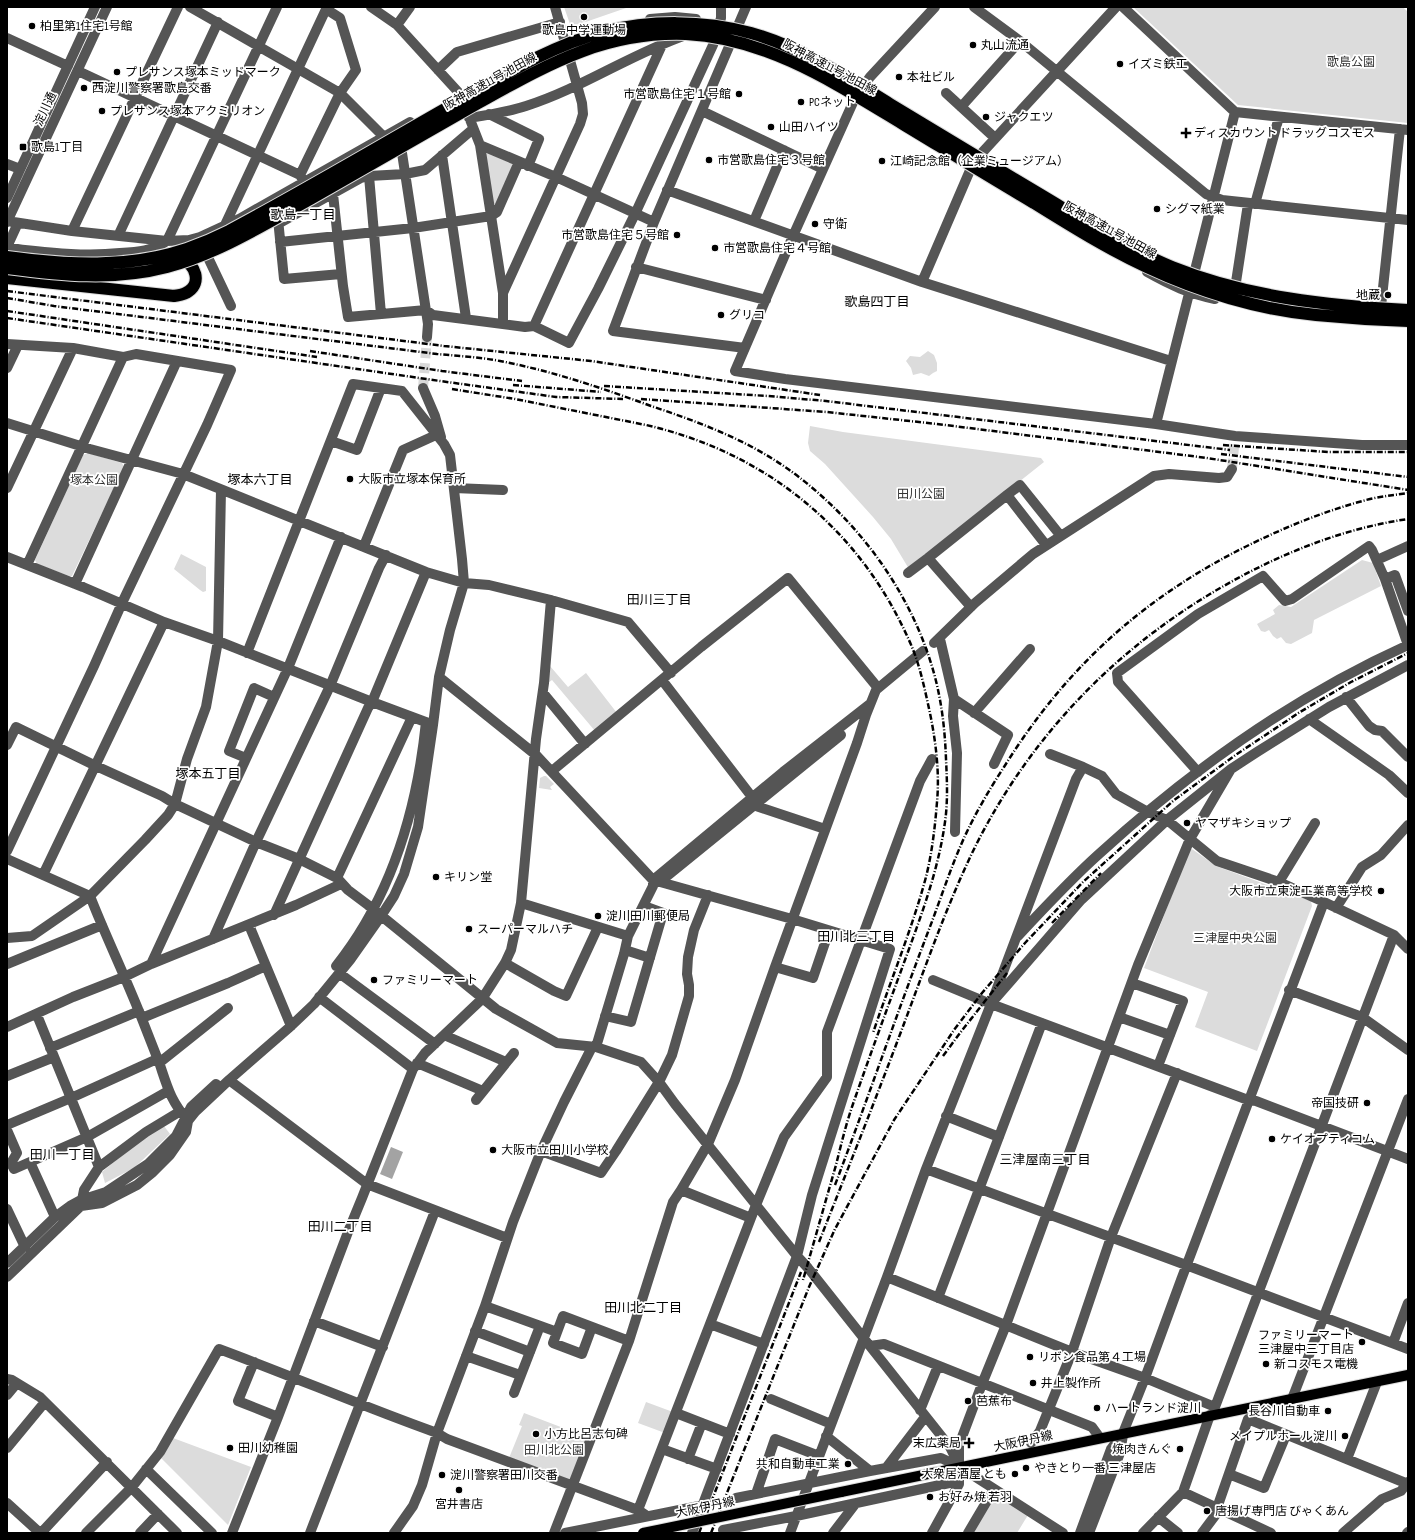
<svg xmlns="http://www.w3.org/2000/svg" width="1415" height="1540" viewBox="0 0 1415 1540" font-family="'Sofia Sans Condensed','Noto Sans JP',sans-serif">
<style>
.green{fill:#dcdcdc}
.water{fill:#a3a3a3}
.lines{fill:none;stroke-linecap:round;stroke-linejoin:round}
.minor-tunnel{stroke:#d9d9d9;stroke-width:10;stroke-dasharray:10 5;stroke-linecap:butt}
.major-casing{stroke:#dbdbdb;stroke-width:12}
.highway-casing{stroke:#dbdbdb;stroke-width:14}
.minor{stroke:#555;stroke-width:10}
.major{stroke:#000;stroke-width:10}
.highway{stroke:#000;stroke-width:12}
.rail{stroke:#000;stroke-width:2.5;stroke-dasharray:6 2 1 2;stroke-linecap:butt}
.major-bridge-casing{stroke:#dbdbdb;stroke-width:12;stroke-linecap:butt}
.highway-bridge-casing{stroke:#dbdbdb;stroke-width:14;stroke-linecap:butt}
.major-bridge{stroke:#000;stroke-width:10}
.highway-bridge{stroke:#000;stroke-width:12}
.poi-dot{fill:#000;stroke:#fff;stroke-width:1.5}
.labels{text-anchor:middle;stroke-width:3.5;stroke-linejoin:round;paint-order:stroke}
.poi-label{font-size:12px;fill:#000;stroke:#fff;text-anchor:start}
.park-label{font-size:12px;fill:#333;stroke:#fff}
.street-label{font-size:12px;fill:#000;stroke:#fff}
.neighbourhood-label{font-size:13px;fill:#000;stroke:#fff}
</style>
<rect width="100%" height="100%" fill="#fff"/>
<path class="green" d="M564 7H629L571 27Z
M1133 7H1403L1408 12V123L1238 105Z
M488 153 513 164 497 204H493L485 155Z
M928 351 934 355 937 363V371L933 373 929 376 921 373 913 375 911 368 906 361 910 356 920 357Z
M810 426 843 432 1041 458 1044 462 909 569 891 539 873 517 825 464 810 451 808 443Z
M88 453 122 463 124 467 72 576H69L37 564 35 560 83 455Z
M181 554 206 567V591L203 592 200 590 174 569Z
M1362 560 1373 563 1381 586 1314 620 1312 633 1291 644 1286 643 1281 637 1277 639 1273 636 1269 630 1265 632 1261 631 1257 624 1275 614 1273 610 1279 605 1291 607Z
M550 666 568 687 586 673 617 713 595 731 552 680 548 683Z
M544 776H546L554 784 550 787 552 790 539 788 540 778Z
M1192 849 1216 866 1311 901 1312 906 1257 1051 1195 1027 1208 992 1144 968 1189 850Z
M164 1126 170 1134 134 1168 105 1183 102 1172 145 1136Z
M646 1402 673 1412 665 1433 638 1423Z
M524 1413 587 1437 571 1478 567 1481 509 1458 522 1426 519 1425Z
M173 1438 251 1467 228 1525 160 1457Z
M994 1493 1028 1515 1017 1533H971Z"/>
<path class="water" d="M391 1147 403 1152 392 1179 380 1174Z"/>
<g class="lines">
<path class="minor-tunnel" d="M423 388 427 337
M1232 469 1235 436"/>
<defs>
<path id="major" d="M841 1492 1408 1375"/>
<path id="highway" d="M7 278 174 296C179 295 184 295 189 291 201 283 196 264 182 260 171 256 154 263 143 266"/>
</defs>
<use href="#major" class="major-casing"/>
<use href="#highway" class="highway-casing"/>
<path class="minor" d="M190 7 340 93 384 137
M371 7 397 25 460 94 480 145 503 293V324
M935 7 870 77 855 98 793 236 735 371 785 379 1156 424 1235 436 1362 445H1408
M974 7 1020 41 1206 194 1222 200 1408 220
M1123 7 1235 112 1408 130
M650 19 675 17 696 19
M397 25 410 7
M7 38 68 66
M438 70 457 52 560 22
M78 71 300 175 304 182
M946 93 995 138
M961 107 1020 41
M702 111 823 169
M489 114 539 139 528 166
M469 118C488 115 508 112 526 106 582 88 631 54 686 35
M398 140 402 153 428 324 427 337
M480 145 556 177 654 222
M442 155 466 318
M7 164 20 169
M300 175 340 93 356 70 340 18 326 9
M369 176 381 314
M327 181 333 194 343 286 348 317 426 310 433 315 525 327 534 326 569 343 598 289 635 214 713 45 721 18V7
M667 190 922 282 1171 361
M7 198 95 7
M1255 204 1279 117
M278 219 284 279 341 274
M7 221 72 231 167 241 189 240 200 237 239 219 410 122
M754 221 784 150
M7 222 107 7
M278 224 361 178 369 176 405 174 425 170 473 129
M224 227 327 7
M72 231 178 7
M118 236 218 22
M280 242 413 228 491 216 497 212 519 162
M7 247 18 223
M203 247 231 306
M7 248C46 252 81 257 120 253 137 252 153 251 167 241L277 7
M636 267 766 300
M1147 272C1172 286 1188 293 1215 299
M922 282 971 168 979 156 1116 7
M503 293 580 124 583 114 582 103 555 7
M1234 295 1248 204
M1380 316 1400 129
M534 326 662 45
M7 344 73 348 123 357 136 354 231 370 207 425 122 603 94 666 7 851
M745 348 613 331 654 222 746 7
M7 368 18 345
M423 388 435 416 441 437
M7 423 90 449 183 474 426 572 464 583 489 585 551 600 628 622 671 673
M1156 424 1235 112
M331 441 357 450 381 388
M7 488 73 348
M454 488 503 490
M1046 545 1007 495 1020 485 1060 535
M364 546 403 450 436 435
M7 557 83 587 164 622 218 641 372 702 431 724
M928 558 1007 495
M1377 560 1408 546
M27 565 123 357
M908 573 928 558 971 607
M1385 579 1395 575 1408 611
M75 584 177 361
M940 639 954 699 1008 735 994 764
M934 643 975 603 1033 554 1154 476 1169 474 1219 478 1227 477 1232 469
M439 677 536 755 653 880 792 919 890 949 812 1195 797 1256 692 1533
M662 680 752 797
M543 693 585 744
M1346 697 1369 726 1375 730 1382 731 1408 757
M954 699 953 716 957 753 955 832
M974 713 1030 649
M1309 719 1389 775 1408 793
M7 745 16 727 96 766 162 796 175 804 256 842 299 859 337 878 348 890 368 905 496 1009 557 1043 596 1047 641 1062 659 1082 675 1104 797 1256 808 1268 950 1447 960 1467
M1050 754 1083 767 1102 776 1116 794 1148 812 1167 820 1217 861 1279 882 1324 902 1394 935 1408 949
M246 758 229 751 254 688 274 697
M552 771 701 647 788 578 878 688
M1198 772 1118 682 1117 673 1198 614 1263 576 1285 601 1292 599 1369 546 1372 550 1385 579 1408 645
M753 805 825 829
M7 859 90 896C106 937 126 978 142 1019 148 1034 154 1050 160 1065 168 1089 171 1101 188 1121L186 1132 170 1155 153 1172 137 1185 102 1203 81 1206 7 1277
M43 875 164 622
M667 876 841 735
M337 878 412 717
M1279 882 1315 823
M521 903 628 936
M1336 908 1362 867 1381 855 1408 825
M274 915 368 708 372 702 426 572
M249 925 291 1026
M1018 936C1044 908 1070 880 1099 854 1190 771 1295 696 1408 645
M7 938 32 936 90 896 145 840 168 815 175 804 187 759 206 707 218 641 221 490
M213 939 256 842 330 686 379 568 386 555
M625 950 650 958
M505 963 554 991 566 996 598 927
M7 964 102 925
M151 964 288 668 341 537
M336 966C392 896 417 810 426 722
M775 967 813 978 829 931
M339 973 435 1044
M933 980 991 1004 1248 1100 1256 1101 1408 1159
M1132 983 1183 1001 1158 1066
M1289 990 1362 1017 1408 1050
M319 997 413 1069
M995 999 1081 900 1167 820 1231 769 1257 752 1329 707 1408 665
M37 1015 99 1167
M605 1016 631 1022 663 913 644 906
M1119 1017 1170 1035
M142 1018 228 983 266 966
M7 1027 73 997 124 977 151 964 296 905 341 884
M444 1035 506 1062
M596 1047 624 954 628 936 653 886V880L783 772 870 704
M50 1048 139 1011
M159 1063 228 1008
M417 1063 483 1091
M7 1076 54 1057
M229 1080 367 1184 507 1238
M476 1100 514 1053
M946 1116 999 1137
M188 1121 196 1111 229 1080 291 1026 314 1004 350 960 381 916 394 896 404 874 418 827 433 725 439 677 450 630 464 583 462 559 450 455 444 444 402 391 353 384 247 653
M7 1125 71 1098 157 1059
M7 1130 17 1153 11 1163 7 1164
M541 1151 601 1173 616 1151 659 1082 672 1055 689 996V985L687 974 688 957 694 930 708 895
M30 1162 55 1217
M11 1163 14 1169 87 1137 168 1091
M926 1169 1186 1265 1408 1349
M681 1190 751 1218
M81 1205 84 1190 99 1167 146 1132 179 1112
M7 1209 25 1247
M7 1263 55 1217 70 1206 81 1200 106 1192 148 1164 176 1136 191 1107 216 1084
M887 1277 1072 1352 1145 1378 1215 1407 1394 935
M938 1298 1042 1023
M485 1306 557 1332
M314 1321 383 1347
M710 1324 764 1344
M592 1327 582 1354 553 1343 563 1316 629 1341
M475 1331 530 1352
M1393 1343 1408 1303
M870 1346 884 1344 894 1348 1092 1427 1100 1438
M466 1356 520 1375
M254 1362 238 1401 278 1417
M7 1379 12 1380 40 1397 177 1533
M514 1393 540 1326
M7 1395 17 1383
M771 1399 831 1424
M1292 1399 1408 1099
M920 1410 938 1366
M676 1413 730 1434
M826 1436 870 1471
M1031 1443 1040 1431 1072 1352 1111 1237 1177 1073
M7 1448 45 1402
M662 1449 717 1469
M688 1459 702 1423
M1347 1459 1377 1382
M886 1468 925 1417
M146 1469 212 1533
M1229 1474 1264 1488 1286 1435
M1183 1492 1271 1533
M756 1494 775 1439 819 1456
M736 1498 870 1471 941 1458 960 1467 1063 1533
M7 1503 40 1533
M1217 1508 1248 1419 1408 1484
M638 1510 756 1205 784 1137 827 1077V1032L920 781 932 759
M1158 1517 1178 1533
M723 1530 796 1516 954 1482 959 1478
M41 1533 107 1462
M86 1533 132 1487 160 1452 219 1349C292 1376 364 1407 437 1433L447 1439 638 1510 647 1516
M140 1533 158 1514
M232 1533 278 1417 348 1232 362 1198 413 1069 425 1053 482 999 505 963 511 950 521 903 536 739 544 683 551 600
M310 1533C352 1426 394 1319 435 1211
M394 1533 413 1506 422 1485 437 1433 485 1306 513 1222 541 1151 564 1102 592 1047
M554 1533 629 1341 673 1202 681 1190 708 1144 735 1080 775 967 857 743 866 715 876 690 923 651
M565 1533 704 1505
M790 1533 887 1277 926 1169 991 1004 1076 779 1083 767
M833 1533 856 1503
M932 1533 959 1484V1445L982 1384 1006 1325 1138 965 1190 839 1231 769
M968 1533 994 1489
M1080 1533 1111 1449 1123 1433 1145 1378 1181 1280 1324 902
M1089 1533 1120 1453 1123 1435
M1143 1533 1183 1492 1210 1415
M1202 1533 1220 1509
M1343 1533 1382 1499 1401 1491 1408 1482
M1407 1533 1408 1532"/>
<use href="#major" class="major"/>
<use href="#highway" class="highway"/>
<path class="rail" d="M7 291 444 346 591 361 820 395
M7 298 54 306 437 354C458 356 479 357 500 361 552 371 602 388 651 406 699 422 747 440 788 469 858 519 913 594 935 677 942 704 945 731 946 759 947 780 948 801 945 822 939 866 924 908 909 949 890 1001 871 1052 853 1104 846 1124 841 1145 836 1165 825 1203 814 1242 803 1280
M7 311 317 357
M7 318 440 381 556 397 623 399
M310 351 442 371 522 381
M513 385 601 392
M604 386 768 396 826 401 1230 450
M452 389 515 399 646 425C764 452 858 527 908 638 918 659 923 681 928 704 935 735 940 770 937 802 935 827 932 853 926 877 912 929 890 982 873 1033
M641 399 827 412 937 424 1207 458 1408 490
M1223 445 1328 452H1408
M1221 454 1408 477
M1052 923 1101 873
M943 1056 960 1033 1007 973
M835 1185C867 1101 896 1016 928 932 940 901 950 869 964 838 975 814 989 790 1004 767 1065 669 1141 599 1245 547 1285 527 1327 510 1370 499 1383 496 1395 495 1408 493
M819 1242C847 1171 875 1101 902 1029 925 968 947 904 976 845 1029 740 1109 655 1210 594 1270 558 1338 529 1408 519
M699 1533 801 1272
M711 1533 809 1287 835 1229 894 1120 954 1030 982 993 1025 943 1083 882 1173 801 1237 754 1300 712 1351 682 1408 653"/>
<defs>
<path id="major-bridge" d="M643 1533 841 1492"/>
<path id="highway-bridge" d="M7 257C67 265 128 269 187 249 201 244 215 238 229 231 302 192 373 150 445 109 495 81 546 47 603 32 650 20 703 20 751 33 801 47 846 77 890 104 940 134 990 164 1041 195 1083 220 1126 248 1172 267 1247 297 1328 306 1408 310
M7 268C60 275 114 281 167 267 219 253 265 224 312 198 367 166 423 135 478 103 547 65 604 31 686 34 767 38 835 83 903 124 946 150 990 177 1034 203 1071 226 1108 249 1147 267 1198 291 1260 310 1316 315 1347 318 1378 320 1408 321"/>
</defs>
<use href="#major-bridge" class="major-bridge-casing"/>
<use href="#highway-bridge" class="highway-bridge-casing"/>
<use href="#major-bridge" class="major-bridge"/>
<use href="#highway-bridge" class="highway-bridge"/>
</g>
<g class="poi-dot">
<circle cx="584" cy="17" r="4"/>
<circle cx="32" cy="26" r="4"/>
<circle cx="973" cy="45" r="4"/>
<circle cx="1120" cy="64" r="4"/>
<circle cx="117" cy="72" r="4"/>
<circle cx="899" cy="77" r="4"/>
<circle cx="84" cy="88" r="4"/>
<circle cx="739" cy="94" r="4"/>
<circle cx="801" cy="102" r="4"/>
<circle cx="102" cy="111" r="4"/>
<circle cx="986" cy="117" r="4"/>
<circle cx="771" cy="127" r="4"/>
<path d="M1184 127h4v4h4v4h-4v4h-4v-4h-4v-4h4z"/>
<rect x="19" y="143" width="8" height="8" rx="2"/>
<circle cx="709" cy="160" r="4"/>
<circle cx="882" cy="161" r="4"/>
<circle cx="1157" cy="209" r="4"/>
<circle cx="815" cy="224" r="4"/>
<circle cx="677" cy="235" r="4"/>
<circle cx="715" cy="248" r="4"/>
<circle cx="1388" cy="295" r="4"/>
<circle cx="721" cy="315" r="4"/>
<circle cx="350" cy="479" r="4"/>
<circle cx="1187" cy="823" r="4"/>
<circle cx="436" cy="877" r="4"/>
<circle cx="1381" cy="891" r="4"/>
<circle cx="598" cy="916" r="4"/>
<circle cx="469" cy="929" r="4"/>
<circle cx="374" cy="980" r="4"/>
<circle cx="1367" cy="1103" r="4"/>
<circle cx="1272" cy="1139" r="4"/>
<circle cx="493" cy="1150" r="4"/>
<circle cx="1362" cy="1342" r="4"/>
<circle cx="1030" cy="1357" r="4"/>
<circle cx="1266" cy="1364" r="4"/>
<circle cx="1033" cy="1383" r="4"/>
<circle cx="968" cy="1401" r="4"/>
<circle cx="1097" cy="1408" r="4"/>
<circle cx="1328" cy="1411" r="4"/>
<circle cx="536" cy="1434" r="4"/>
<circle cx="1345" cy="1436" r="4"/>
<path d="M967 1437h4v4h4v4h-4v4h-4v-4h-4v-4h4z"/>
<circle cx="230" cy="1448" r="4"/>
<circle cx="1180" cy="1449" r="4"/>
<circle cx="848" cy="1464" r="4"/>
<circle cx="1026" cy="1468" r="4"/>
<circle cx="1015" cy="1474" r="4"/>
<circle cx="442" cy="1475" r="4"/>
<circle cx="459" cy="1490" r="4"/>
<circle cx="930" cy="1497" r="4"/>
<circle cx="1207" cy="1511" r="4"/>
</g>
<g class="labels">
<g class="poi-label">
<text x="40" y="30">柏里第1住宅1号館</text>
<text x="584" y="34" text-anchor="middle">歌島中学運動場</text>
<text x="981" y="49">丸山流通</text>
<text x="1128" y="68">イズミ鉄工</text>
<text x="125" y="76">プレサンス塚本ミッドマーク</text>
<text x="907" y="81">本社ビル</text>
<text x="92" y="92">西淀川警察署歌島交番</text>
<text x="731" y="98" text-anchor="end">市営歌島住宅１号館</text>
<text x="809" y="106">PCネット</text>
<text x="110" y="115">プレサンス塚本アクミリオン</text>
<text x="994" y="121">ジャクエツ</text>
<text x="779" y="131">山田ハイツ</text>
<text x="1194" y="137">ディスカウント ドラッグコスモス</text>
<text x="31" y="151">歌島1丁目</text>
<text x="717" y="164">市営歌島住宅３号館</text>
<text x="890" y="165">江崎記念館（企業ミュージアム）</text>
<text x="1165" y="213">シグマ紙業</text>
<text x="823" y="228">守衛</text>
<text x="669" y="239" text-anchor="end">市営歌島住宅５号館</text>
<text x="723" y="252">市営歌島住宅４号館</text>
<text x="1380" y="299" text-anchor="end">地蔵</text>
<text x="729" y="319">グリコ</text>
<text x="358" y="483">大阪市立塚本保育所</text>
<text x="1195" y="827">ヤマザキショップ</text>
<text x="444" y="881">キリン堂</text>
<text x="1373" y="895" text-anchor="end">大阪市立東淀工業高等学校</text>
<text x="606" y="920">淀川田川郵便局</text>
<text x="477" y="933">スーパーマルハチ</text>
<text x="382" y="984">ファミリーマート</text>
<text x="1359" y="1107" text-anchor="end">帝国技研</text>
<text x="1280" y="1143">ケイオプティコム</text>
<text x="501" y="1154">大阪市立田川小学校</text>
<text x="1354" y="1339" text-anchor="end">ファミリーマート<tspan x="1354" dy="14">三津屋中三丁目店</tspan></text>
<text x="1038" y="1361">リボン食品第４工場</text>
<text x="1274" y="1368">新コスモス電機</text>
<text x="1041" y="1387">井上製作所</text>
<text x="976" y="1405">芭蕉布</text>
<text x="1105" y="1412">ハートランド淀川</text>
<text x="1320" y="1415" text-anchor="end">長谷川自動車</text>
<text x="544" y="1438">小方比呂志句碑</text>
<text x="1337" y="1440" text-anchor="end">メイプルホール淀川</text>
<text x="961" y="1447" text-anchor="end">末広薬局</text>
<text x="238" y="1452">田川幼稚園</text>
<text x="1172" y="1453" text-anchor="end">焼肉きんぐ</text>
<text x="840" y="1468" text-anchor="end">共和自動車工業</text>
<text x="1034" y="1472">やきとり一番 三津屋店</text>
<text x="1007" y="1478" text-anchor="end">大衆居酒屋 とも</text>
<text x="450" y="1479">淀川警察署田川交番</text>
<text x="938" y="1501">お好み焼 若羽</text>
<text x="459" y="1508" text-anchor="middle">宮井書店</text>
<text x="1215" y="1515">唐揚げ専門店 びゃくあん</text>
</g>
<g class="park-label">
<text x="1351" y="66">歌島公園</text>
<text x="94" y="484">塚本公園</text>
<text x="921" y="498">田川公園</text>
<text x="1235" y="942">三津屋中央公園</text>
<text x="554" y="1454">田川北公園</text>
</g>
<g class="street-label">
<text transform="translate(830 67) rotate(28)" y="4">阪神高速11号池田線</text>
<text transform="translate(490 81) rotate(-29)" y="4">阪神高速11号池田線</text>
<text transform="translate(45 109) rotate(-65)" y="4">淀川通</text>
<text transform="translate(1110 230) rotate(29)" y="4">阪神高速11号池田線</text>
<text transform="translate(1023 1441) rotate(-12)" y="4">大阪伊丹線</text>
<text transform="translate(705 1507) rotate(-12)" y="4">大阪伊丹線</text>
</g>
<g class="neighbourhood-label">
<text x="303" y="219">歌島一丁目</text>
<text x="877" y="306">歌島四丁目</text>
<text x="260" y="484">塚本六丁目</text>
<text x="659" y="604">田川三丁目</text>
<text x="208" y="778">塚本五丁目</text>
<text x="856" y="941">田川北三丁目</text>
<text x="62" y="1159">田川一丁目</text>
<text x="1045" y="1164">三津屋南三丁目</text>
<text x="340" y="1231">田川二丁目</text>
<text x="643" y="1312">田川北二丁目</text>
</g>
</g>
<rect width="1415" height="1540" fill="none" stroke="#000000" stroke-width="16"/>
</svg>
